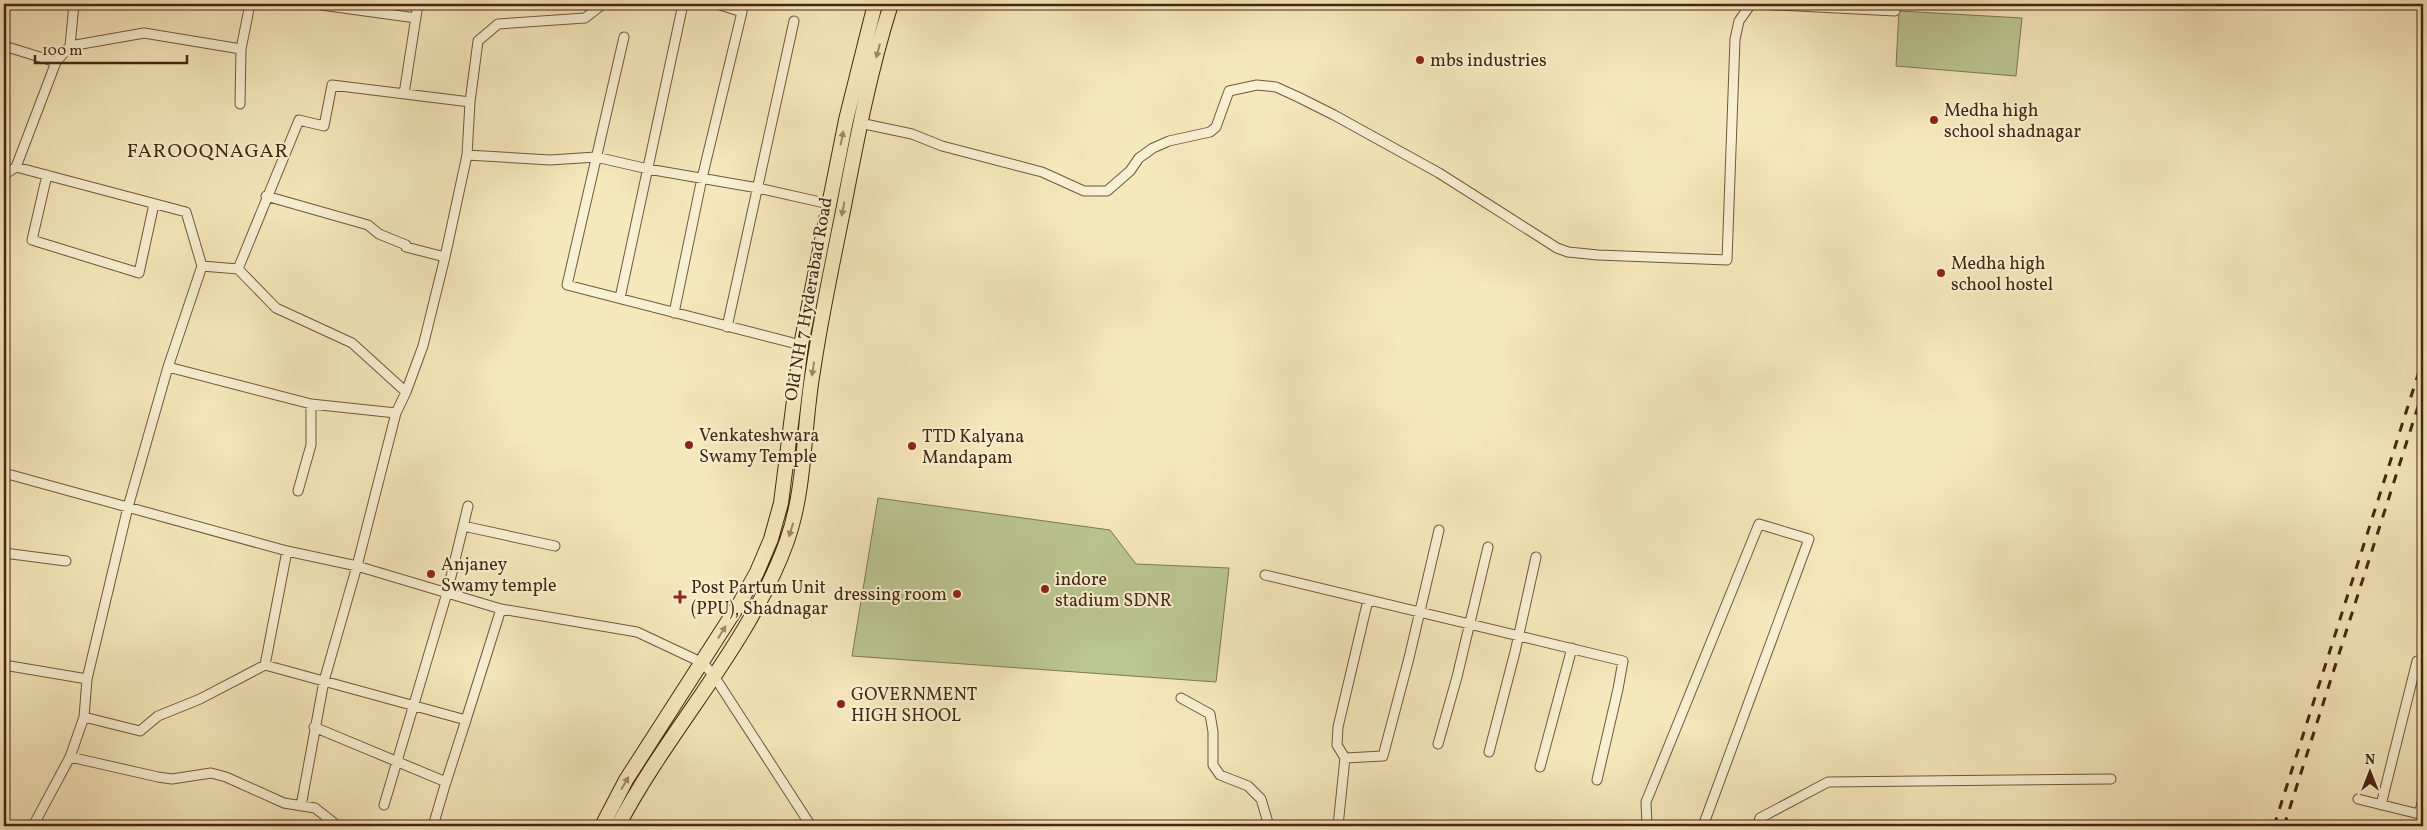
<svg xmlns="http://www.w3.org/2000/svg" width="2427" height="830" viewBox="0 0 2427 830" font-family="Vollkorn,serif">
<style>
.green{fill:#bbc691;stroke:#817651}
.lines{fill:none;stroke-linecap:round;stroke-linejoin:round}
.street-casing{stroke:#72563c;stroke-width:11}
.primary-casing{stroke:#472611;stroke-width:16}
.street{stroke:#f8f0d3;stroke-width:9}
.primary{stroke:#f5e8bc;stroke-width:14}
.rail{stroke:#472611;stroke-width:3;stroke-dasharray:9 9;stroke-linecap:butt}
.oneway{fill:#9e8766}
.poi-dot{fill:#8f2418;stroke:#f8f0d3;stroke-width:2}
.labels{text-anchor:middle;stroke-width:4;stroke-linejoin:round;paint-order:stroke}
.poi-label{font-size:18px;fill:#472611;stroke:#f8f0d3;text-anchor:start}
.street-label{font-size:18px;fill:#472611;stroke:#f8f0d3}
.quarter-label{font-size:20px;letter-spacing:1px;fill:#472611;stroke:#f8f0d3}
</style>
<rect width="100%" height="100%" fill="#f5e8bc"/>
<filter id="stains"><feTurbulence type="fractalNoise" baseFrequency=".004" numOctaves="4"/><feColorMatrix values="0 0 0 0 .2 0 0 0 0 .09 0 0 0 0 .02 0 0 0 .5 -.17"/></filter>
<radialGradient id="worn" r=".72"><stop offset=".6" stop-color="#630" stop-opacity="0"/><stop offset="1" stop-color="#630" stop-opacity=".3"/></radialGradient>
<path class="green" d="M1899 11 2022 18 2016 76 1896 66Z
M878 498 1110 530 1136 564 1229 568 1216 682 852 656Z"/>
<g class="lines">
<defs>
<path id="street" d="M314 4 416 18
M1757 4 1895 11
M624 37 567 285 801 345
M4 46 56 62
M70 46 74 4
M241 49 250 4
M404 94 418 4
M860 123 912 134 942 146 1042 172 1084 191H1107L1130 171 1139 158 1153 148 1169 141 1210 132 1216 127 1229 91 1257 85 1276 87 1298 97 1334 115 1439 173 1557 248 1568 252 1598 255 1727 260 1735 39 1739 21 1751 4
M467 155 550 160 596 157 648 169 758 188 829 204
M16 167 56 62 70 46 144 33 241 49 240 104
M4 175 16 167 186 212 202 266
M47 175 32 240 139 273 154 204
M266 196 368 225 379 234 406 245V247L445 257
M238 269 276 308 352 343 406 392
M620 298 683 4
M674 313 702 178 742 12 717 4
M727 327 794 21
M168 367 311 404 396 413
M4 473 287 551 357 566 501 609 637 632 703 663 714 676 811 826
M298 491 311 445V404
M463 526 555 546
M287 551 265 665 466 720 501 609
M4 553 66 561
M1265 575 1623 661 1618 689 1597 780
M4 665 87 679
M1181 698 1210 714 1213 732V765L1220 775 1248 786 1261 799 1269 826
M84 717 140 731 158 716 200 699 265 665
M314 727 446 782 466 720
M1438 744 1457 677 1488 547
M1489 752 1515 652 1536 557
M70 757 84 717 87 679 128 507 168 367 202 266 238 269 299 120 324 126 332 85 470 102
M1345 758 1383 756 1409 658 1439 530
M1540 767 1572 648
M2358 799 2423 815
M384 805 447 593 468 506
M2381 805 2417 661 2423 663
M301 806 324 681 357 566 396 413 406 392 423 346 445 257 467 155 470 102 478 41 498 24 585 18 603 4
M2419 814 2423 800
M1647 825 1646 802 1759 524 1809 539 1703 826
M33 826 70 757 158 777 172 779 211 773 226 777 284 803 315 808 338 826
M433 826 446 782
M1338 826 1345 758 1337 745 1338 727 1368 600
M1757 826 1760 818 1828 782 2111 779"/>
<path id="primary" d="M602 826 626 780 741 601 757 572 771 539 781 503 801 345 846 120 875 4
M618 826C669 728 749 646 787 541 806 487 803 428 813 371 821 316 833 261 844 206 857 138 870 70 891 4"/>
</defs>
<use href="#street" class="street-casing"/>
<use href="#primary" class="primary-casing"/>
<use href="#street" class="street"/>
<use href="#primary" class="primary"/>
<path class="rail" d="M2274 826 2423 359
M2284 826 2423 391"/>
</g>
<defs><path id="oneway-solid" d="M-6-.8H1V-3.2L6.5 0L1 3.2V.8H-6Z" transform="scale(1.25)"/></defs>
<g class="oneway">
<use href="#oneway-solid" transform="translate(878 51) rotate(105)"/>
<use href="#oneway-solid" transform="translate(842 138) rotate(-79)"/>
<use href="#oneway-solid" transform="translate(843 209) rotate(101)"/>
<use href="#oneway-solid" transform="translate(813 369) rotate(99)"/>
<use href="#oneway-solid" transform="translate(791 530) rotate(107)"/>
<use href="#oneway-solid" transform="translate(722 632) rotate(-58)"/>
<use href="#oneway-solid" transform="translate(625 783) rotate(-59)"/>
</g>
<g class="poi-dot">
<circle cx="1420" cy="60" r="5"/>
<circle cx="1934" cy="120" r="5"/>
<circle cx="1941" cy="273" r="5"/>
<circle cx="689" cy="445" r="5"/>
<circle cx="912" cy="446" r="5"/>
<circle cx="431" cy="574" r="5"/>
<circle cx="1045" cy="589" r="5"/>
<circle cx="957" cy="594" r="5"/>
<path d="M677.5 589.5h5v5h5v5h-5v5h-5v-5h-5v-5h5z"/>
<circle cx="841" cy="704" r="5"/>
</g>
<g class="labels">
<g class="poi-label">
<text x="1430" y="66">mbs industries</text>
<text x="1944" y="116">Medha high<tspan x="1944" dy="21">school shadnagar</tspan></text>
<text x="1951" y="269">Medha high<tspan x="1951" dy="21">school hostel</tspan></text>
<text x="699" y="441">Venkateshwara<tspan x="699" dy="21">Swamy Temple</tspan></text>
<text x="922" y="442">TTD Kalyana<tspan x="922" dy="21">Mandapam</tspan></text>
<text x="441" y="570">Anjaney<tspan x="441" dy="21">Swamy temple</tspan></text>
<text x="1055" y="585">indore<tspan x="1055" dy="21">stadium SDNR</tspan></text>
<text x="691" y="593">Post Partum Unit<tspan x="691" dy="21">(PPU), Shadnagar</tspan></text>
<text x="947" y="600" text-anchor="end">dressing room</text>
<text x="851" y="700">GOVERNMENT<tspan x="851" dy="21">HIGH SHOOL</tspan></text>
</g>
<g class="street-label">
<text transform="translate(808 299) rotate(-80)" y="6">Old NH 7 Hyderabad Road</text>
</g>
<g class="quarter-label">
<text x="208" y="157">FAROOQNAGAR</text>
</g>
</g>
<rect width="2427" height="830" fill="none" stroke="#f5e8bc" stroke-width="20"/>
<rect x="5" y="5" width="2417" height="820" fill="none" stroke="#472611" stroke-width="2.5"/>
<rect x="10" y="10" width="2407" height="810" fill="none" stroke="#472611"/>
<g transform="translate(2370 772)" stroke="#f8f0d3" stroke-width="4" paint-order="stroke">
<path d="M0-4L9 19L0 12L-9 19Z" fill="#472611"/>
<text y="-8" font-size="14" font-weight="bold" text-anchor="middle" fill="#472611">N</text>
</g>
<path d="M35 55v8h152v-8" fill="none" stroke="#472611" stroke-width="2.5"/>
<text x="42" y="55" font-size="15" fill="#472611" stroke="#f8f0d3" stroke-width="4" paint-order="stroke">100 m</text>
<rect width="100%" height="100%" filter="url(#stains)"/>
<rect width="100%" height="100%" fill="url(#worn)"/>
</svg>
